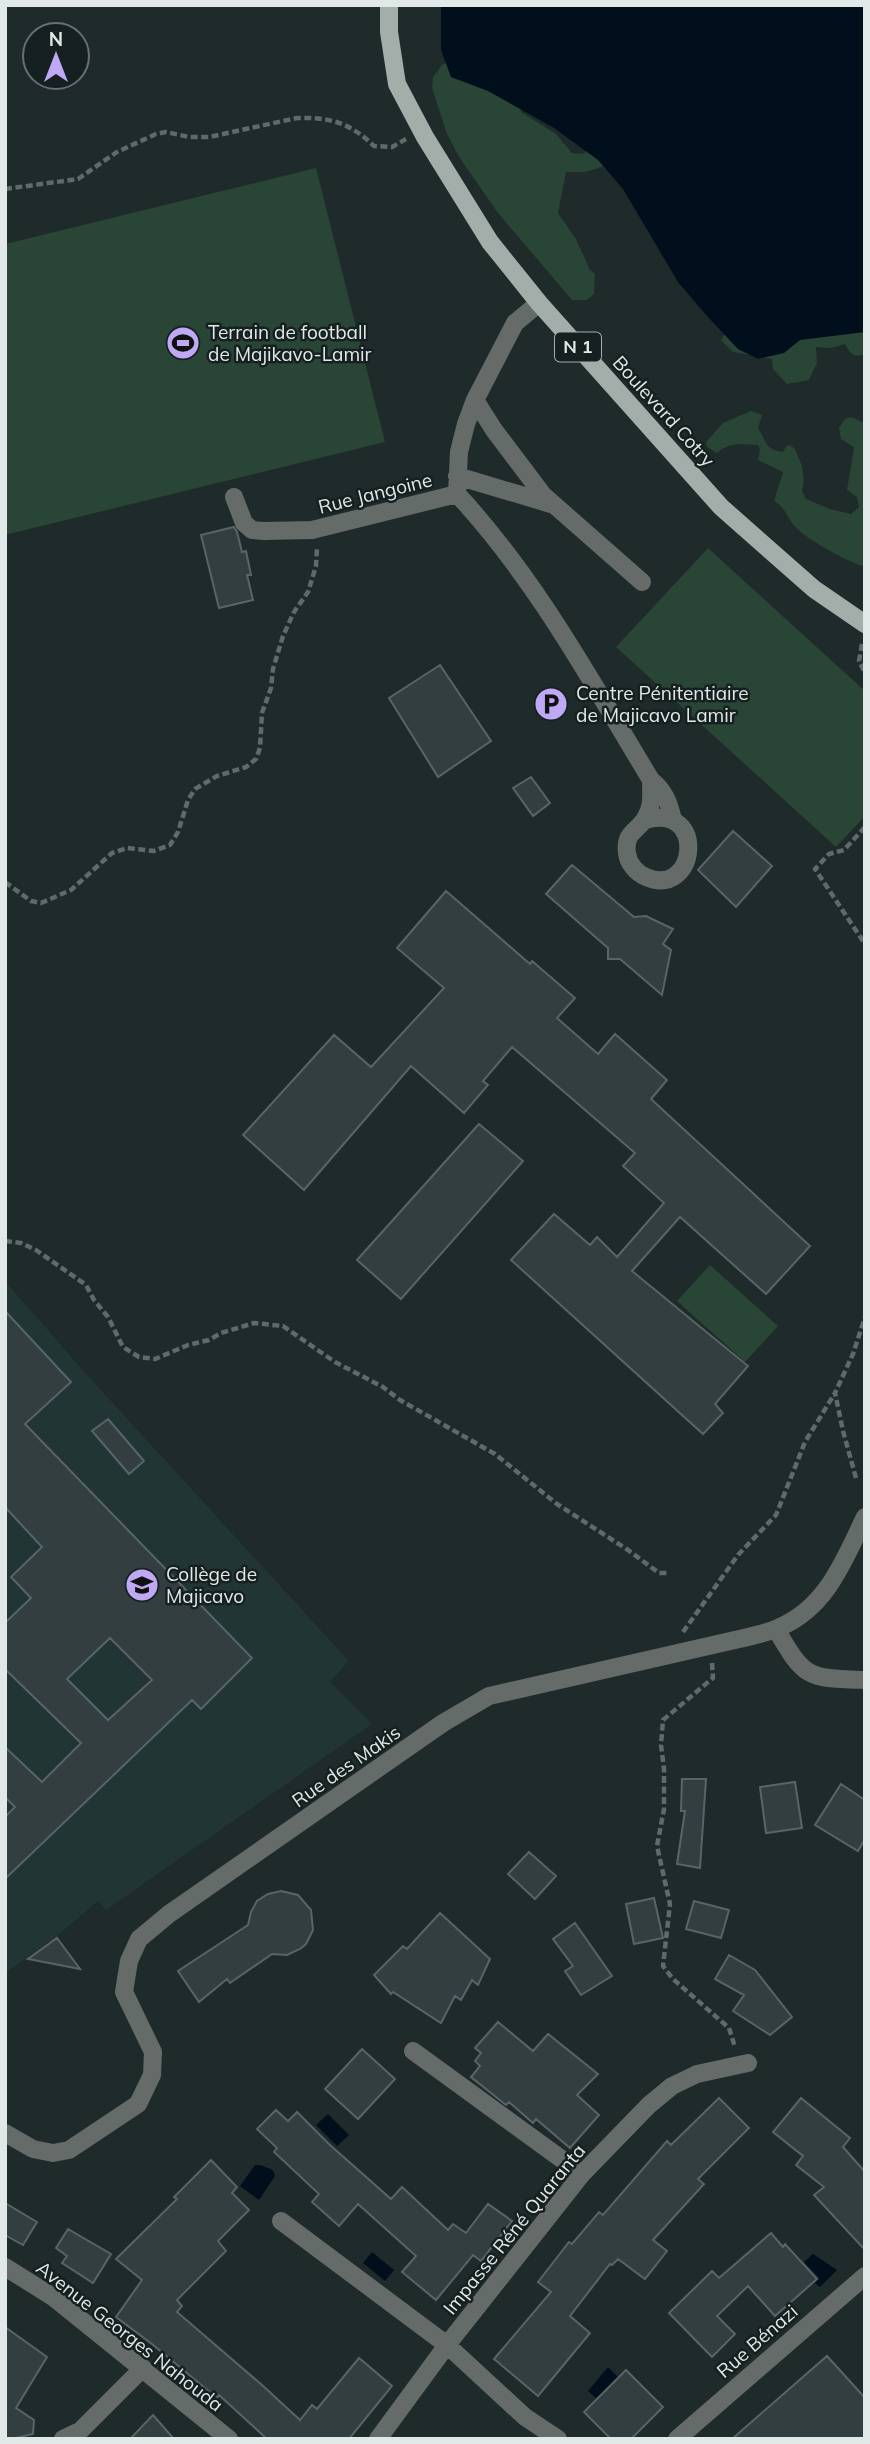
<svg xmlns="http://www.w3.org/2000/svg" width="870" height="2444" viewBox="0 0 870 2444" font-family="Mulish,sans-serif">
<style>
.built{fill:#223535}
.green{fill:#294535}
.water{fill:#000f1b}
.building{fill:#333e41;stroke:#586467;stroke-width:2;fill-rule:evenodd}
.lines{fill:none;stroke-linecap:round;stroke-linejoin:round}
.path{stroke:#606a6a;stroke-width:4.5;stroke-dasharray:7 3.5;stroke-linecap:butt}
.minor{stroke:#656b69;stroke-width:18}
.major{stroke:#a3aeab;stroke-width:18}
.labels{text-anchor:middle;stroke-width:5;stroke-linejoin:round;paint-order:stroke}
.shield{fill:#162020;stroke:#a4acac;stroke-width:2}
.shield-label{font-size:18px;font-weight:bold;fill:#e1e8e8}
.poi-label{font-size:19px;fill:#e1e8e8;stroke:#162020;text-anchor:start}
.street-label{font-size:19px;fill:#e1e8e8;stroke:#162020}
</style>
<rect width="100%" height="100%" fill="#1f2a2a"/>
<path class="built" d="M5 1281 88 1376 349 1661 330 1682 372 1724 106 1910 98 1901 56 1937 5 1973Z"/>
<path class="green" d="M865 5V354C852 359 850 352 845 344L831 348 816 347 817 363 809 380 787 384 773 369 772 359 733 352 721 340 730 326 615 163 585 172H566L558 213 576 239 590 270 595 274 594 294 587 300H572L498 213 459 157 447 134 432 88 433 77 442 65 450 61 520 106 521 112 556 134 572 153 583 154 591 147Z
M316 168 385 442 5 535V244Z
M751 411 762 415 758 428C766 440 765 450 783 452L786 446 790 445 795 449 802 466 804 481 802 491 806 499 830 509 851 514 859 507 857 497 847 490 854 447 841 439 839 428 845 419 851 417 865 423V567C848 562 801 537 792 523 786 514 784 507 774 501L783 472 758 460 760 449 758 445C743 444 728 442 717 453L707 447 706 442 723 423Z
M708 548 865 691V816L836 847 616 647Z
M710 1265 778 1326 745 1362 677 1301Z"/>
<path class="water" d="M441 5H865V332L800 340 784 353 758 359 738 349 707 316 678 282 623 189 598 160 554 128 488 91 451 77 441 50Z
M328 2114 349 2135 337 2146 316 2125Z
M255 2165H260L273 2170 275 2176 259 2200 240 2186Z
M372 2252 394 2270 385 2281 363 2263Z
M813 2254 837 2270 820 2287 815 2283 819 2278 804 2262Z
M608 2367 618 2377 596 2398 588 2391Z"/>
<path class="building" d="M234 527 237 532 242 552 246 551 251 575H247L253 600 219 608 201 535Z
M440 665 491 741 438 777 389 698Z
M531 777 550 803 533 816 513 788Z
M733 831 772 866 736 907 698 870Z
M572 865 634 917 646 916 673 929 663 944 671 950 662 995 620 959H608V948L546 894Z
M446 891 530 964 532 961 575 998 557 1018 598 1054 615 1034 667 1080 651 1099 810 1246 766 1294 680 1217 632 1271 748 1366 715 1404 723 1413 703 1434 511 1260 554 1214 590 1245 597 1237 617 1257 664 1203 623 1166 635 1153 512 1047 483 1081 488 1085 464 1113 411 1066 304 1190 243 1135 334 1035 371 1067 444 988 397 948Z
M479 1124 523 1161 401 1299 357 1260Z
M5 1311 71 1382 25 1424 252 1658 201 1709 192 1700 5 1879V1817L15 1807 5 1797V1747L42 1782 81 1743 5 1669V1623L31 1598 11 1577 42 1547 5 1507ZM110 1638 152 1680 108 1720 67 1679Z
M108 1419 144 1461 129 1474 92 1431Z
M682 1779H706L700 1868 677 1864 685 1811H681Z
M795 1782 802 1828 766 1833 760 1787Z
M841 1784 865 1800V1839L858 1851 815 1825Z
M529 1852 556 1876 535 1899 508 1874Z
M281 1891 298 1895 311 1910 313 1930 306 1944 300 1949 287 1955 272 1954 230 1983 227 1979 199 2002 178 1971 248 1925 251 1912 257 1901 268 1894Z
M654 1898 663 1938 634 1944 626 1904Z
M694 1901 729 1910 721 1938 686 1929Z
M440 1913 490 1959 478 1985 472 1980 461 2000 455 1996 441 2023 393 1992 391 1994 374 1975 403 1946 407 1949Z
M575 1923 612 1976 581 1995 565 1971 573 1966 553 1939Z
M57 1938 80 1969 28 1959Z
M729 1955 755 1970 792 2017 770 2035 733 2011 744 1995 715 1979Z
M498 2022 533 2051 548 2034 598 2074 577 2095 599 2115 570 2148 536 2119 533 2123 509 2102 506 2105 471 2077 480 2066 475 2061 481 2053 475 2048Z
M362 2049 395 2079 358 2119 325 2089Z
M719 2098 749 2128 698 2179 704 2184 653 2240 667 2251 645 2279 618 2259 612 2265 610 2264 570 2316 590 2333 538 2396 494 2359 551 2292 538 2282 569 2242 572 2244 599 2212 603 2215 667 2141 671 2145Z
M801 2098 850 2138 843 2147 865 2172V2250L814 2195 824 2187 796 2165 803 2156 773 2132Z
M276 2110 288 2121 297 2112 330 2145 391 2199 402 2187 448 2230 453 2224 466 2233 488 2204 512 2221 481 2261 473 2255 436 2300 402 2272 416 2256 358 2204 339 2226 312 2202 319 2194 274 2152 277 2148 257 2129Z
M211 2160 237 2187 232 2193 249 2210 218 2241 226 2251 177 2300 182 2306 177 2312 262 2385 300 2420 312 2405 317 2409 359 2358 392 2386 349 2439H267L219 2395 217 2398 152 2344 116 2317 142 2280 116 2259 177 2199 174 2197Z
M5 2203 37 2222 23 2245 5 2235Z
M68 2229 111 2254 93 2283 62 2263 67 2256 56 2248Z
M771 2233 783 2247 785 2244 817 2279 775 2316 748 2286 717 2316 735 2334 712 2357 669 2313 712 2271 719 2278Z
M5 2327 47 2357 16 2408 34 2420 33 2434 11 2439H5Z
M827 2356 865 2398V2439H732Z
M626 2370 663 2407 631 2439H611L584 2412Z
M153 2415 174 2439H130Z"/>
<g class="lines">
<path class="path" d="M5 189 78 179 117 152 156 134 166 132 189 137H209L297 118C331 117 350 123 374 146L392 147 406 139
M862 644 859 661 865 673
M865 827 844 850 829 854 815 869 865 944
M5 882 31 901 41 903 71 890 112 853 127 848 154 851 170 845 178 832 188 800 195 789 217 776 246 767 256 759 260 748 262 713 271 688 273 669 283 636 294 612 308 592 316 566 317 548
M5 1241 21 1243 36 1250 86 1285 94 1300 108 1317 123 1347 139 1357 155 1359 188 1345 209 1340 221 1333 254 1323 283 1326 335 1362 383 1387 400 1400 495 1454 557 1504 628 1550 659 1573H668
M856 1478 843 1431 835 1393 853 1354 865 1317
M683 1632 738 1555 776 1515 805 1442 835 1393
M712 1663 713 1678 663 1720 661 1745 664 1769V1809L657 1846 670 1904 663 1966 673 1979 729 2028 735 2047"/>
<path class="minor" d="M475 400 494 430 543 495 642 582
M457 476 551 504
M457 494C536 579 591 681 651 780
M457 494 459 452 466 424 475 400 515 323 539 303
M234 497 244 523 252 530 264 531 312 530 457 494
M645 820C708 802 697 899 646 877 636 873 628 863 627 853 624 831 639 831 646 817 653 805 651 793 651 780 665 791 669 803 673 820
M776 1629C805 1679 807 1678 865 1680
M413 2051 582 2174
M5 2133 33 2149 53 2153 69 2150 138 2104 152 2075 153 2052 124 1992 129 1961 139 1939 169 1914 443 1723 489 1696 748 1637C759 1634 770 1632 780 1627 827 1607 844 1560 865 1517
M281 2221 447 2345 525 2417 558 2439
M5 2267 53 2297 229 2439
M63 2439 80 2431 143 2368
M378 2439 447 2345 582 2174 649 2105 672 2086 697 2074 748 2063
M677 2439 865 2276"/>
<path class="major" d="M389 5V32L397 84 425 137 490 242 539 303 721 507 814 589 865 624"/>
</g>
<defs>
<symbol id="stadium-disc" viewBox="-11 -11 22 22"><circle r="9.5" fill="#bfa9f4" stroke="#162020"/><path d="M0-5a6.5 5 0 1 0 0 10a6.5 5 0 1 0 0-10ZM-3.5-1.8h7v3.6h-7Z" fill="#111"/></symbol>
<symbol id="parking-disc" viewBox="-11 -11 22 22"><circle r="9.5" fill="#bfa9f4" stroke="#162020"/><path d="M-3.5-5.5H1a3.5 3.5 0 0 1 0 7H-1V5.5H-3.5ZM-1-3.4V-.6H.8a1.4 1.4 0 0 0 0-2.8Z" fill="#111"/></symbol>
<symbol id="school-disc" viewBox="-11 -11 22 22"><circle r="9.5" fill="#bfa9f4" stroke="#162020"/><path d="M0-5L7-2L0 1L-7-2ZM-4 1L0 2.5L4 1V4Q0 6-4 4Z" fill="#111"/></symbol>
</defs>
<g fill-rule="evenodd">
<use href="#stadium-disc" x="164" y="324" width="38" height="38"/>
<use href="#parking-disc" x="532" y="685" width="38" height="38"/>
<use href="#school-disc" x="123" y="1566" width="38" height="38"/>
</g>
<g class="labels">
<rect class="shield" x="555" y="332.5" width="46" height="29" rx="5"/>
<g class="shield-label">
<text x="578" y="353">N 1</text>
</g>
<g class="poi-label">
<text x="208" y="339">Terrain de football<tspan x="208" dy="22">de Majikavo-Lamir</tspan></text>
<text x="576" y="700">Centre Pénitentiaire<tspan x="576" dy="22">de Majicavo Lamir</tspan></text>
<text x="166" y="1581">Collège de<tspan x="166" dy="22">Majicavo</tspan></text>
</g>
<g class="street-label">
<text transform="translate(664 411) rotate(48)" y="7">Boulevard Cotry</text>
<text transform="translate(375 493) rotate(-14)" y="7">Rue Jangoine</text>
<text transform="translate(346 1766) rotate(-35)" y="7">Rue des Makis</text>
<text transform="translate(514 2229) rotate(-51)" y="7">Impasse Réné Quaranta</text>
<text transform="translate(130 2336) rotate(38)" y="7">Avenue Georges Nahouda</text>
<text transform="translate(757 2341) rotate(-41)" y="7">Rue Bénazi</text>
</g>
</g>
<rect width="870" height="2444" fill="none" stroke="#e1e8e8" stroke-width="14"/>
<g transform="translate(56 56)"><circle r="33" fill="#162020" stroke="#677070" stroke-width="2"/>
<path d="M0-5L12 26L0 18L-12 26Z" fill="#bfa9f4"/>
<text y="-10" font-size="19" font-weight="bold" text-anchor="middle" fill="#e1e8e8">N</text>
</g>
</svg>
